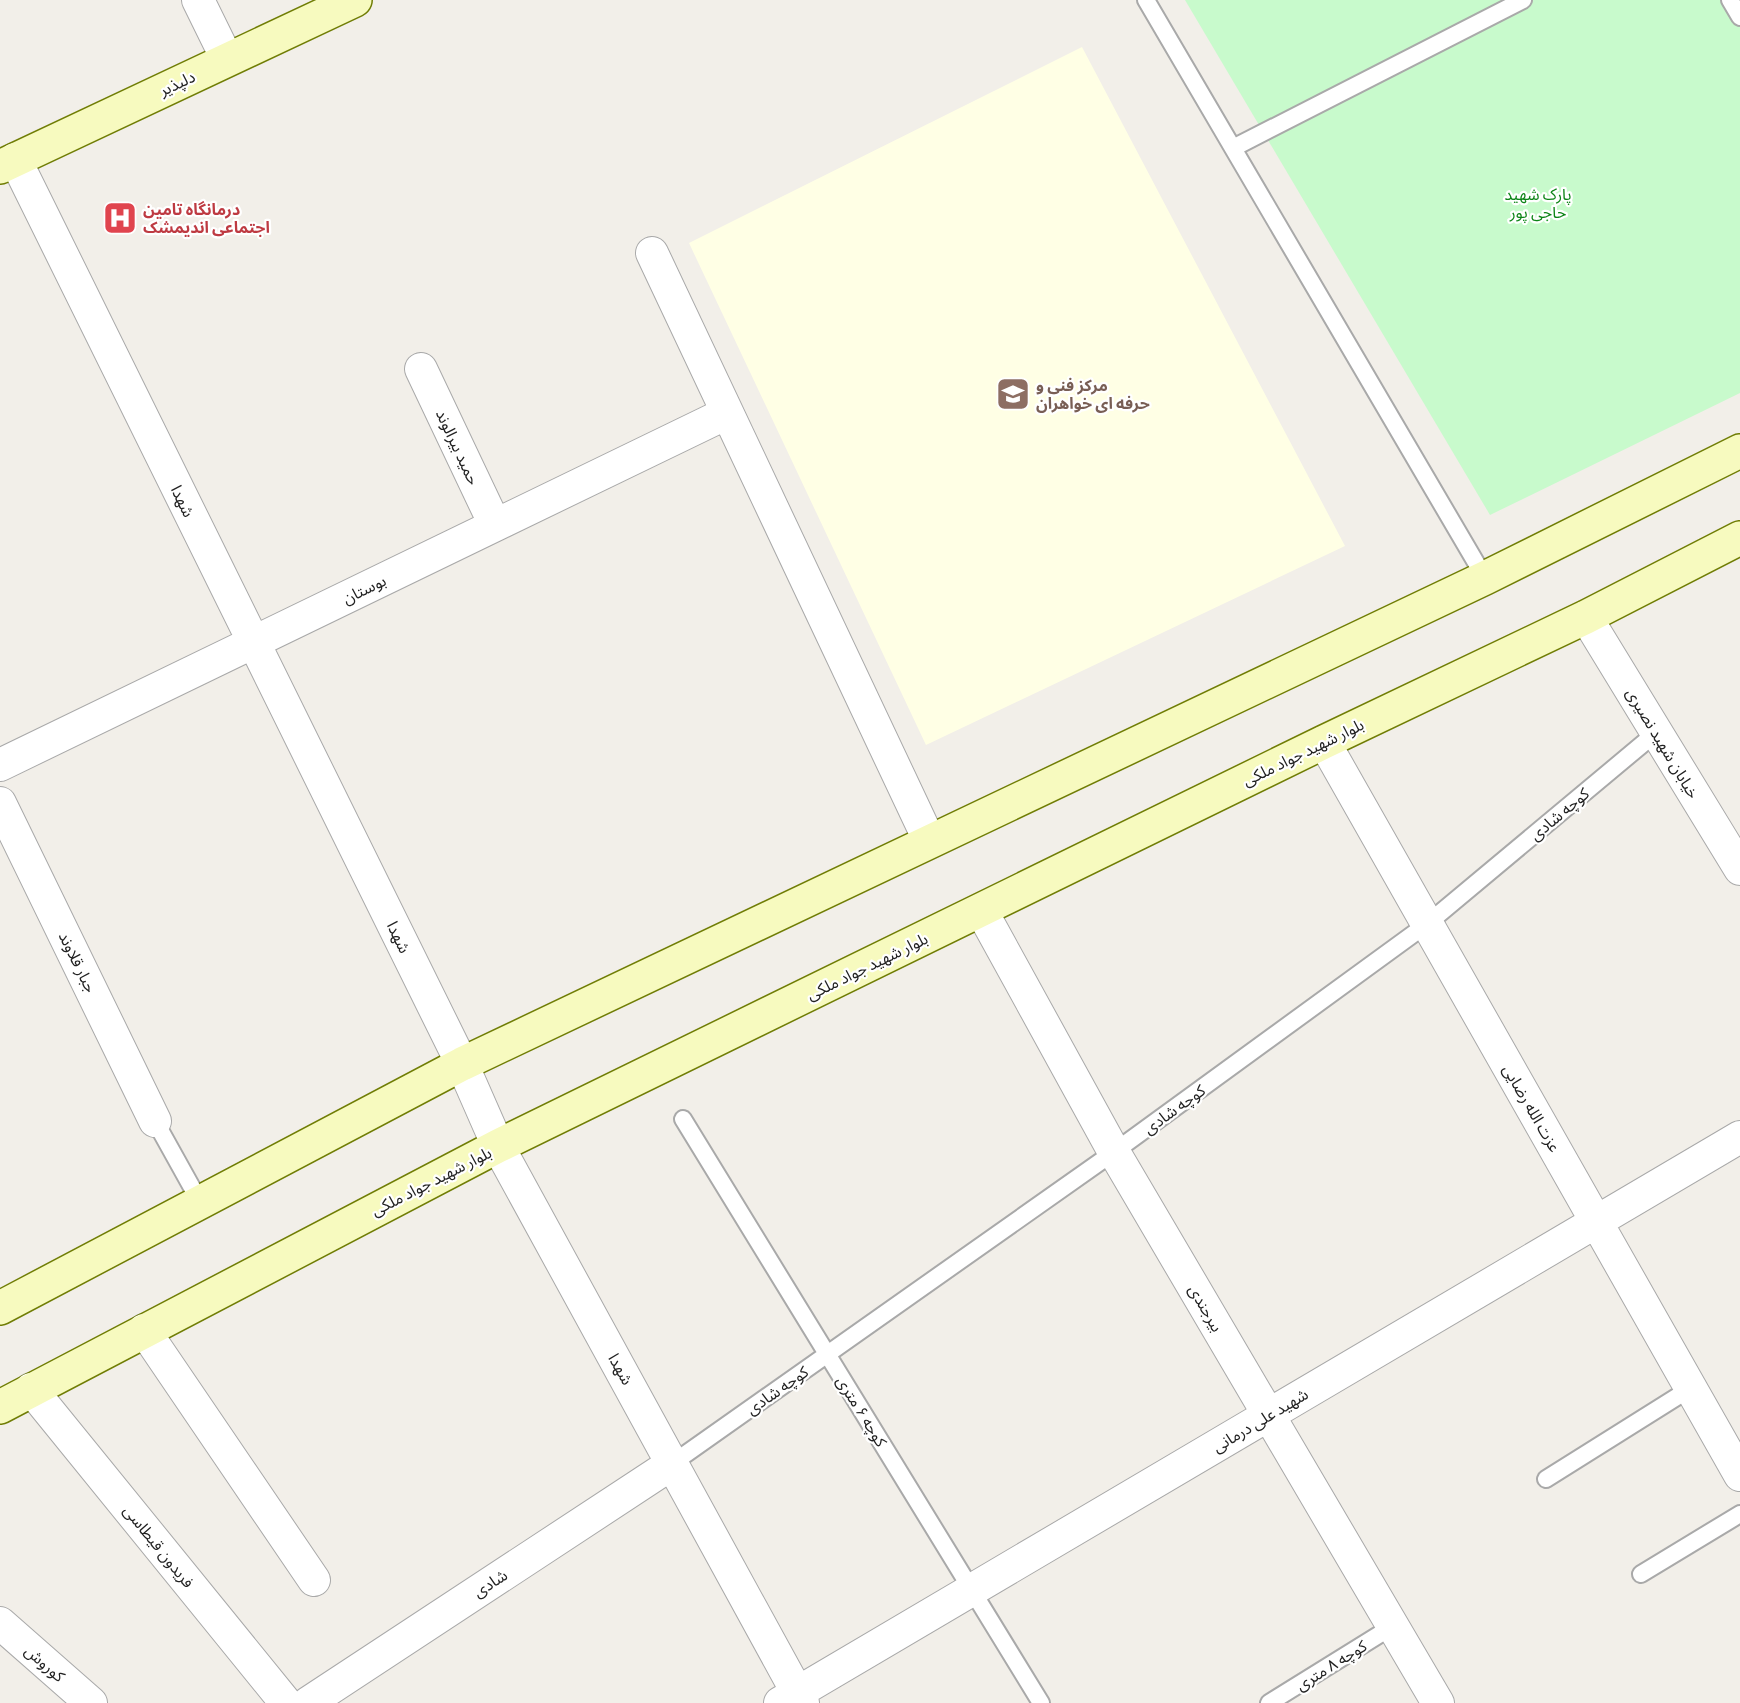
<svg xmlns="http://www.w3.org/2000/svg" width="1740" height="1703" viewBox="0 0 1740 1703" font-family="'Source Sans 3','Noto Sans Arabic',sans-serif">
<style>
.education{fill:#ffffe5}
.park{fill:#c8facc}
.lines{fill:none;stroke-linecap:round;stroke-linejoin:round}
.lane-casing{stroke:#a9a9a9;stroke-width:20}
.street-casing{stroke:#a9a9a9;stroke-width:34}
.secondary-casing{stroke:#707d05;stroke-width:36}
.lane{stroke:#fff;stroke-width:16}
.street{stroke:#fff;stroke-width:32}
.secondary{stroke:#f7fabf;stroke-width:33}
.labels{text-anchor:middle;stroke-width:4.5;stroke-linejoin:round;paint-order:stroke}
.street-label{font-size:16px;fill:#222;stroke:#fff}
.park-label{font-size:16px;fill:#0c8416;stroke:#fff}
.health-label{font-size:16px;font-weight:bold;fill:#be3a42;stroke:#fff;text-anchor:start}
.education-label{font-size:16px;font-weight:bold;fill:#785e54;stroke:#fff;text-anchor:start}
</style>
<rect width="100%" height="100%" fill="#f2efe9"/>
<path class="education" d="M1082 47 1345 546 926 745 689 243Z"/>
<path class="park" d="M1185 0H1740V393L1490 515Z"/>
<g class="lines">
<defs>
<path id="lane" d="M1146 0 1485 578
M1730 0 1740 17
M1233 148 1523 0
M683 1119 1041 1703
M155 1121 200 1202
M673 1463 1114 1152 1427 924 1657 732
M1546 1479 1691 1388
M1641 1574 1740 1514
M1269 1703 1393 1626"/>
<path id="street" d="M198 0 227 59
M15 159 462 1064 498 1146 803 1703
M652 253 929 840
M421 369 495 525
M1586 617 1740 869
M1324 742 1740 1475
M0 765 727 413
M0 803 155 1121
M981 910 1114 1152 1438 1703
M144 1330 314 1580
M31 1389 286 1703
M0 1623 91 1703
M308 1703 673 1463
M780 1703 1740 1137"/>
<path id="secondary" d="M0 167 355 0
M0 1308 462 1064 1485 578 1740 451
M0 1407 498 1146 1324 742 1586 617 1740 538"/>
</defs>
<use href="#lane" class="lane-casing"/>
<use href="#street" class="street-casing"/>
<use href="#secondary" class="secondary-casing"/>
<use href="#lane" class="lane"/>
<use href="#street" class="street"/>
<use href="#secondary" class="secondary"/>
</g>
<defs>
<symbol id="hospital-square" viewBox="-11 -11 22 22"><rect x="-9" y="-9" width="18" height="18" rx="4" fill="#e0444e" stroke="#fff"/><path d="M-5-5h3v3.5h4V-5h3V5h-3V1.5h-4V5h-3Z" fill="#fff"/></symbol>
<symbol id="school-square" viewBox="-11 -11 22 22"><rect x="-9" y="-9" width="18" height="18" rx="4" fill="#8d6e63" stroke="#fff"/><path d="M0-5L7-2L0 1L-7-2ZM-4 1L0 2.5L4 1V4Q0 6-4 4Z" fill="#fff"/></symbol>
</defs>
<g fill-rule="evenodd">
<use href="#hospital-square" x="101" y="199" width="38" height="38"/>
<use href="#school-square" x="994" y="375" width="38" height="38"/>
</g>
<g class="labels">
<g class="street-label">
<text transform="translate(177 83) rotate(-25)" y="6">دلپذیر</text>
<text transform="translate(458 447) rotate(65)" y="6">حمید بیرالوند</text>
<text transform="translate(183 501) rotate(64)" y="6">شهدا</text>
<text transform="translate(364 589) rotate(-26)" y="6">بوستان</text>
<text transform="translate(1663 743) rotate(59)" y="6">خیابان شهید نصیری</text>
<text transform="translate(1303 752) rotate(-26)" y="6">بلوار شهید جواد ملکی</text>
<text transform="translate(1559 814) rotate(-40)" y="6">کوچه شادی</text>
<text transform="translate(399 937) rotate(64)" y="6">شهدا</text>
<text transform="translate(78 962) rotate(64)" y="6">جبار قلاوند</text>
<text transform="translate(867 966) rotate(-26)" y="6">بلوار شهید جواد ملکی</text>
<text transform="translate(1532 1108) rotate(60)" y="6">عزت الله رضایی</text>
<text transform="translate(1174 1109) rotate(-36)" y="6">کوچه شادی</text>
<text transform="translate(431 1181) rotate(-27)" y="6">بلوار شهید جواد ملکی</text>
<text transform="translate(1206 1308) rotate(60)" y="6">بیرجندی</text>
<text transform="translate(621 1369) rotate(61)" y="6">شهدا</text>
<text transform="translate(777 1390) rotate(-35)" y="6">کوچه شادی</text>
<text transform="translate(862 1411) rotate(58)" y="6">کوچه ۶ متری</text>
<text transform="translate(1260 1420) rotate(-31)" y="6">شهید علی درمانی</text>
<text transform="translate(159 1546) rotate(51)" y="6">فریدون قیطاسی</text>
<text transform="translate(490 1583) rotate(-33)" y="6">شادی</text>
<text transform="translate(45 1663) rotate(41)" y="6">کوروش</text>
<text transform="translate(1331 1665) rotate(-32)" y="6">کوچه ۸ متری</text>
</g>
<g class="park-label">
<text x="1538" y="200">پارک شهید<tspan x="1538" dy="18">حاجی پور</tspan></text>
</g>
<g class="health-label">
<text x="143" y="215">درمانگاه تامین<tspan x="143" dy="18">اجتماعی اندیمشک</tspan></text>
</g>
<g class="education-label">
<text x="1036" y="391">مرکز فنی و<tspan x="1036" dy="18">حرفه ای خواهران</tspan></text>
</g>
</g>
</svg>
